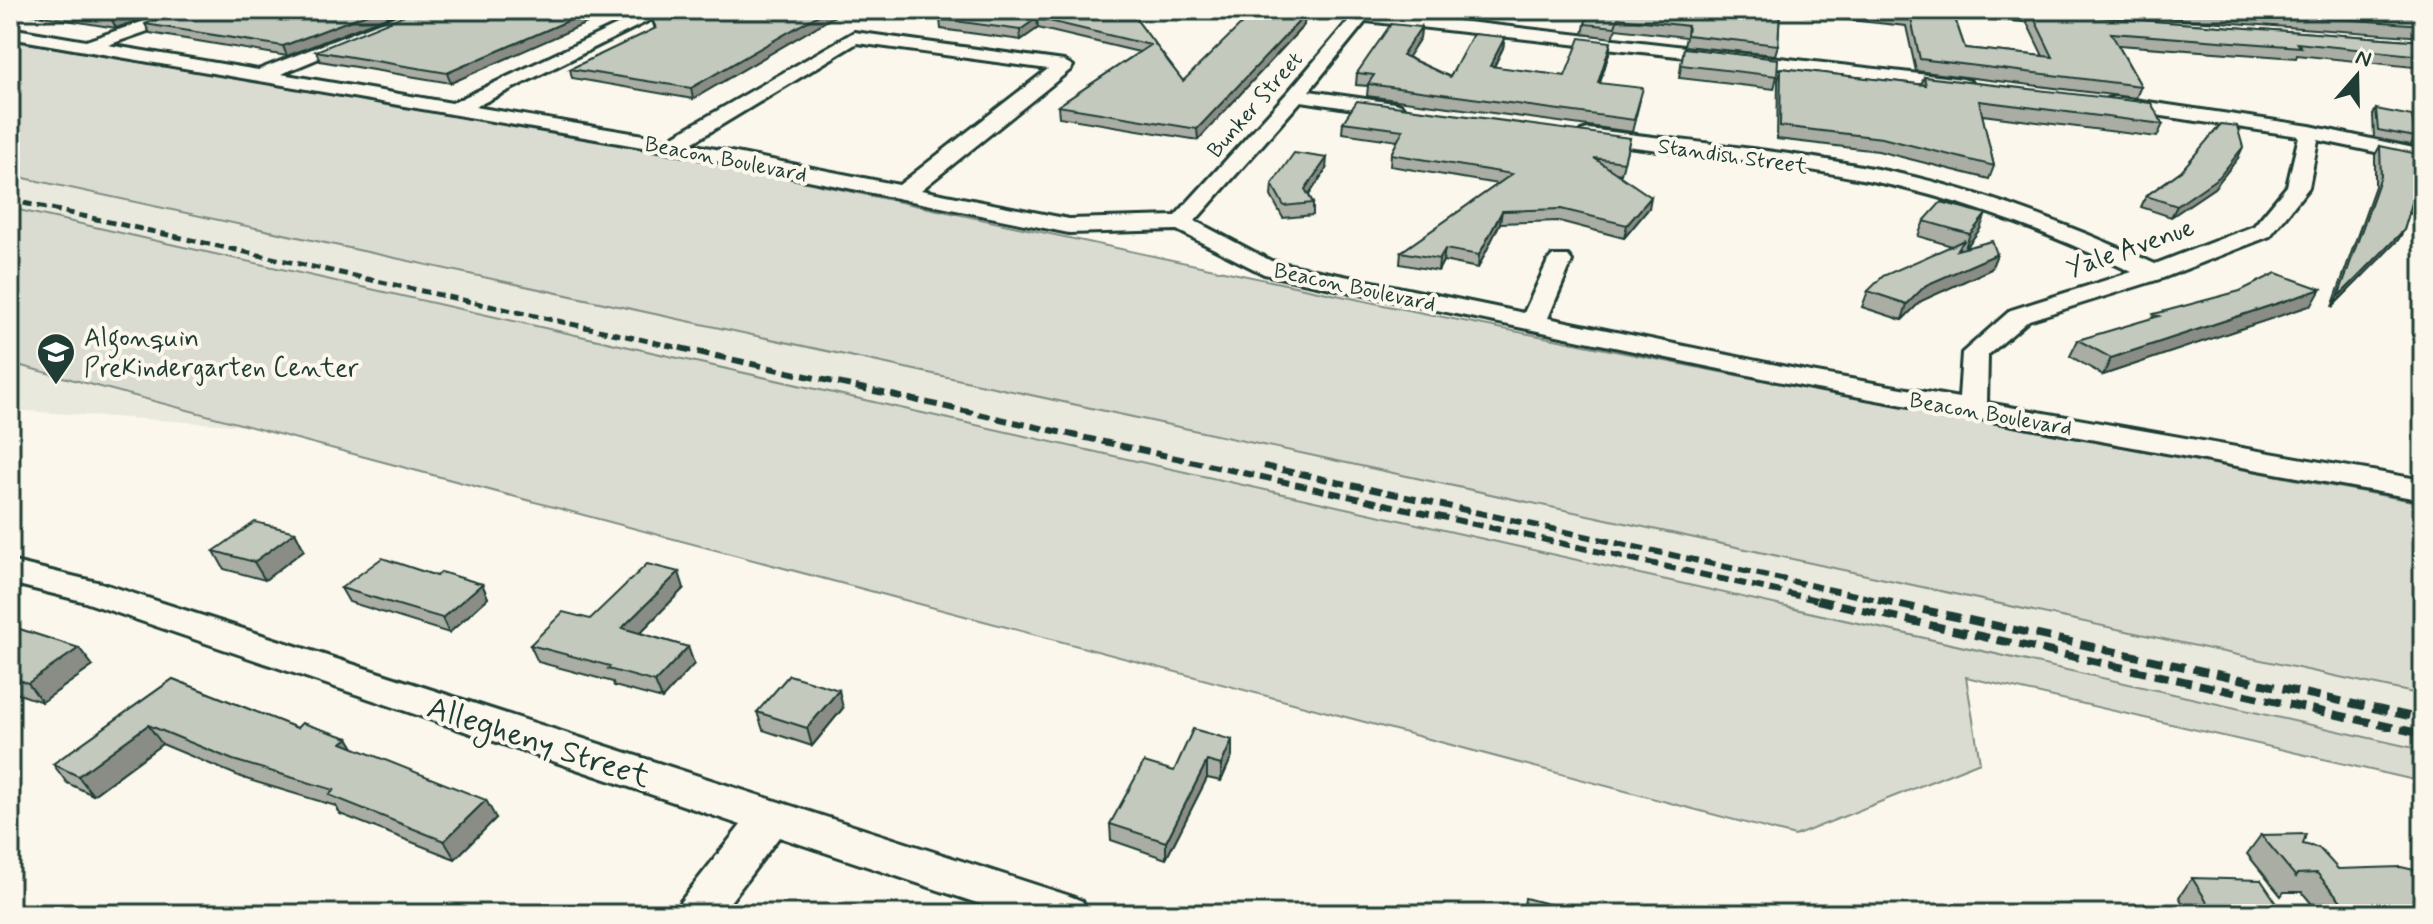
<svg xmlns="http://www.w3.org/2000/svg" width="2433" height="924" viewBox="0 0 2433 924" font-family="Mynerve,sans-serif">
<style>
.built{fill:#eae9de}
.green{fill:#dbdcd1;stroke:#7d8c82;stroke-width:2}
.lines{fill:none;stroke-linecap:round;stroke-linejoin:round}
.street-casing{stroke:#1f3d34;stroke-width:6}
.street{fill:#fbf7ec;fill-rule:evenodd}
.rail-far2{stroke:#1f3d34;stroke-width:5;stroke-dasharray:9 5;stroke-linecap:butt}
.rail-far1{stroke:#1f3d34;stroke-width:6;stroke-dasharray:12 6;stroke-linecap:butt}
.rail{stroke:#1f3d34;stroke-width:8;stroke-dasharray:15 8;stroke-linecap:butt}
.wall{fill:#a9ada3;stroke:#1f3d34;stroke-width:2}
.shaded-wall{fill:#898d85;stroke:#1f3d34;stroke-width:2}
.building{fill:#c4c9be;stroke:#1f3d34;stroke-width:2}
.labels{text-anchor:middle;stroke-width:8;stroke-linejoin:round;paint-order:stroke}
.far-street-label{font-size:22px;fill:#1f3d34;stroke:#fbf7ec}
.street-label{font-size:26px;fill:#1f3d34;stroke:#fbf7ec}
.poi-label{font-size:26px;fill:#1f3d34;stroke:#fbf7ec;text-anchor:start}
.near-street-label{font-size:32px;fill:#1f3d34;stroke:#fbf7ec}
</style>
<rect width="100%" height="100%" fill="#fbf7ec"/>
<filter id="ink" filterUnits="userSpaceOnUse"><feTurbulence type="fractalNoise" baseFrequency=".0125" numOctaves="2"/><feDisplacementMap in="SourceGraphic" scale="16" xChannelSelector="R" yChannelSelector="G"/><feConvolveMatrix kernelMatrix="1 2 1 2 8 2 1 2 1" color-interpolation-filters="sRGB"/></filter>
<g filter="url(#ink)">
<path class="built" d="M10 175 2423 695V751L10 208Z
M10 363 261 427 10 410Z"/>
<path class="green" d="M10 40 665 152 1393 307 1766 381 2423 503V695L10 175Z
M10 208 2423 750V782L1966 677 1980 762 1795 836 10 363Z"/>
<g class="lines">
<defs>
<path id="street" d="M177 10H201L199 13 108 45 258 70 412 10H435L281 74 452 103 649 10H670L475 107 668 139 854 32 1064 61 1073 66 1070 70 921 190 1069 219 1175 216 1289 91 1350 19 1318 15 1310 10H1362L1963 79 1970 81 1972 85 1970 89 1366 21 1309 91 1394 103 1401 105 1404 109 1401 113 1394 115 1301 101 1195 221 1271 261 1524 313 1548 261 1552 256H1568L1572 261 1548 318 1811 372 1959 398 1962 353 2011 310 2132 272C2062 239 1990 210 1915 191 1808 164 1697 156 1588 141L1581 139 1578 135 1581 131 1588 129C1697 143 1807 152 1914 177 1997 197 2077 228 2155 264L2254 226 2287 186 2299 136 2114 109 2104 103 2107 99 2114 97 2310 126 2423 150V162L2318 140 2309 187 2270 236 2163 278 2029 320 1988 355 1987 403 2423 480V500L1811 388 1264 274 1177 230 1069 233 671 152 10 38V28L86 41ZM857 43 1048 69 899 185 690 144Z
M1955 10C1978 10 2064 6 2078 19L2070 24 1963 15Z
M10 561 101 583 1067 895 1082 901 1089 914H1010L779 837 721 914H674L681 901 741 825 82 601 10 583Z"/>
</defs>
<use href="#street" class="street-casing"/>
<use href="#street" class="street"/>
<path class="rail-far2" d="M10 200 689 350"/>
<path class="rail-far1" d="M680 348 1826 602
M1264 466 1887 602"/>
<path class="rail" d="M1817 600 2423 734
M1878 600 2423 719"/>
</g>
<path class="wall" d="M10 10H168L116 28 10 11Z
M186 10H404L287 56 150 33 145 24Z
M616 10 451 83 320 61 316 51Z
M656 10H853L846 14H838L693 99 572 78 570 69 655 29 649 13Z
M1129 10 1183 81 1304 25 1198 140 1059 117 1058 106 1139 52 1038 28 1021 40 941 29 940 19Z
M1590 10H1780L1778 45 1775 55 1684 46 1686 37 1616 29 1613 38 1583 34 1585 24Z
M1783 10H1952L1965 48 2043 56 2027 23 2031 12 2423 41V68L2297 55 2296 58 2118 45 2141 86 2136 98 1916 71 1906 26 1783 13Z
M2060 10H2392L2423 12V37Z
M1421 27 1420 38 1407 57 1450 77 1505 37 1503 48 1494 67 1565 76 1609 53 1600 83 1640 100 1632 132 1367 96 1368 86 1356 85 1357 73Z
M1684 48 1777 76 1774 89 1679 78Z
M1781 68 1921 85 1924 77 2163 124 2157 137 1982 115 1994 166 1989 179 1878 151 1777 139 1778 81Z
M2376 109 2415 137 2411 145 2374 138 2373 115Z
M1343 122 1630 138 1621 174 1616 173 1649 208 1624 238 1559 221 1500 223 1478 268 1443 261 1438 271 1400 264 1401 252 1498 184 1390 166 1391 154 1398 141 1342 133Z
M2380 146 2423 196V208L2418 216 2409 213 2404 230 2398 240 2332 307 2375 186V155Z
M2238 158 2214 188 2171 217 2141 207 2146 196 2181 171Z
M1326 169 1309 195 1313 203V215L1283 218 1271 196 1272 184Z
M1924 221 1980 229 1966 248 1997 254 1991 269 1921 301 1902 320 1862 307 1868 291 1952 246 1918 236Z
M2312 305 2103 375 2070 356 2078 340 2152 319 2154 314Z
M295 532 304 550 265 580 224 569 214 551Z
M437 576 482 584 488 598 449 633 349 602 341 588Z
M684 588 640 633 688 647 694 664 662 699 614 686 613 682 538 662 530 645 590 619Z
M10 626 79 648 93 666 42 702 10 691Z
M173 679 297 728 348 738 354 748 496 818 455 859 340 814 336 806 246 779 162 744 93 795 67 783 53 764Z
M843 708 812 746 763 730 757 712Z
M1232 740V756L1221 781 1207 778 1166 859 1111 840 1110 824 1174 771Z
M2261 835 2303 844 2338 869 2423 914H2320L2302 892H2284L2281 896 2247 854Z
M2192 878 2284 914H2189L2179 897Z"/>
<path class="shaded-wall" d="M136 10H168L116 28 111 18Z
M377 10H404L287 56 283 46Z
M593 10H616L451 83 447 73Z
M827 10H837L838 14 693 99 691 88Z
M1305 15 1304 25 1198 140 1197 129Z
M1037 18 1038 28 1021 40 1020 30Z
M1421 27 1420 38 1402 66V55Z
M1505 37 1503 48 1488 78 1490 66Z
M1611 42 1609 53 1596 95 1598 83Z
M2243 147 2238 158 2214 188 2171 217 2177 206Z
M1327 158 1326 169 1305 201V189Z
M1651 197 1649 208 1624 238 1627 225Z
M1502 211 1500 223 1478 268 1479 255Z
M1986 214 1980 229 1964 250 1970 234Z
M2404 230 2398 240 2332 307 2338 297Z
M1445 249 1443 261 1438 271 1439 259Z
M1997 254 1991 269 1921 301 1902 320 1907 304 1926 285Z
M2321 289 2312 305 2103 375 2111 358Z
M295 532 304 550 265 580 254 562Z
M679 572 684 588 628 645 622 628Z
M482 584 488 598 449 633 442 618Z
M688 647 694 664 662 699 655 682Z
M79 648 93 666 42 702 28 683Z
M839 690 843 708 812 746 807 728Z
M148 725 162 744 93 795 78 776Z
M348 738 359 756 342 743Z
M1232 740V756L1221 781V765Z
M1207 761V778L1166 859V842Z
M486 800 496 818 455 859 444 841Z"/>
<path class="building" d="M56 10H136L111 18Z
M186 10H377L283 46 145 24Z
M417 10H593L447 73 316 51Z
M656 10H827L691 88 570 69 656 28 649 13Z
M954 10H1129L1183 81 1256 10 1305 15 1197 129 1058 106 1150 45 1037 18 1020 30 940 19Z
M1590 10H1780L1778 45 1687 35 1688 26 1618 18 1615 27 1585 24Z
M1865 10H1952L1965 48 2053 57 2031 12 2423 41V56L2297 43 2301 47 2111 33 2141 86 1920 59 1910 15Z
M2215 10H2392L2423 12V25Z
M1391 24 1421 27 1402 55 1450 77 1473 34 1505 37 1490 66 1565 76 1580 38 1611 42 1598 83 1643 88 1634 120 1368 84 1374 75 1357 73Z
M1684 48 1778 59 1777 76 1681 65Z
M1781 68 1926 85 1924 77 2151 103 2163 124 1979 101 1994 166 1882 138 1780 126Z
M1357 101 1630 138 1624 162 1594 158 1651 197 1627 225 1561 209 1502 211 1479 255 1445 249 1439 259 1401 252 1512 174 1391 154 1403 130 1343 122Z
M2376 109 2412 116 2415 137 2378 130Z
M2221 124 2237 126 2243 147 2219 177 2177 206 2146 196 2181 171Z
M2380 146 2418 154 2423 205 2412 203 2404 230 2338 297 2381 176Z
M1294 153 1327 158 1305 189 1313 203 1284 206 1272 184Z
M1941 202 1986 214 1970 234 1924 221Z
M1965 240 1957 250 1992 241 1997 254 1926 285 1907 304 1868 291 1883 276Z
M2276 273 2321 289 2111 358 2078 340 2159 316 2154 314 2240 291Z
M255 522 295 532 254 562 214 551Z
M382 558 437 576 441 572 482 584 442 618 341 588Z
M647 564 679 572 622 628 688 647 655 682 608 669 610 666 530 645 563 612 590 619Z
M10 626 79 648 28 683 10 677Z
M789 675 839 690 807 728 757 712Z
M173 679 297 728 302 723 348 738 342 743 486 800 444 841 329 795 334 790 233 760 148 725 78 776 53 764Z
M1193 729 1232 740 1221 765 1207 761 1166 842 1110 824 1144 762 1174 771Z
M2306 834 2303 844 2319 848 2338 869 2401 867 2423 872V914H2352L2317 873 2297 874 2296 877 2261 835Z
M2192 878 2261 880 2284 914H2215Z
M1525 898 1587 914H1523Z"/>
</g>
<defs>
<symbol id="school-pin" viewBox="-11 -11 22 30"><path d="M0 17L-7.5 6A9.5 9.5 0 1 1 7.5 6Z" fill="#1f3d34" stroke="#fbf7ec"/><path d="M0-5L7-2L0 1L-7-2ZM-4 1L0 2.5L4 1V4Q0 6-4 4Z" fill="#fff"/></symbol>
</defs>
<g fill-rule="evenodd">
<use href="#school-pin" x="34" y="330" width="44" height="60"/>
</g>
<g class="labels">
<g class="far-street-label">
<text transform="translate(1254 104) rotate(-49)" y="8">Bunker Street</text>
<text transform="translate(1733 155) rotate(8)" y="8">Standish Street</text>
<text transform="translate(726 158) rotate(11)" y="8">Beacon Boulevard</text>
<text transform="translate(1355 286) rotate(12)" y="8">Beacon Boulevard</text>
<text transform="translate(1991 413) rotate(10)" y="8">Beacon Boulevard</text>
</g>
<g class="street-label">
<text transform="translate(2130 247) rotate(-19)" y="9">Yale Avenue</text>
</g>
<g class="poi-label">
<text x="84" y="346">Algonquin<tspan x="84" dy="30">PreKindergarten Center</tspan></text>
</g>
<g class="near-street-label">
<text transform="translate(539 741) rotate(18)" y="11">Allegheny Street</text>
</g>
</g>
<rect width="2433" height="924" fill="none" stroke="#fbf7ec" stroke-width="40"/>
<rect x="20" y="20" width="2393" height="884" fill="none" stroke="#1f3d34" stroke-width="3" filter="url(#ink)"/>
<g transform="translate(2357 76) rotate(20)" stroke="#fbf7ec" stroke-width="6" paint-order="stroke">
<path d="M0-6L14 30L0 20L-14 30Z" fill="#1f3d34"/>
<text y="-12" font-size="22" font-weight="bold" text-anchor="middle" fill="#1f3d34">N</text>
</g>
</svg>
